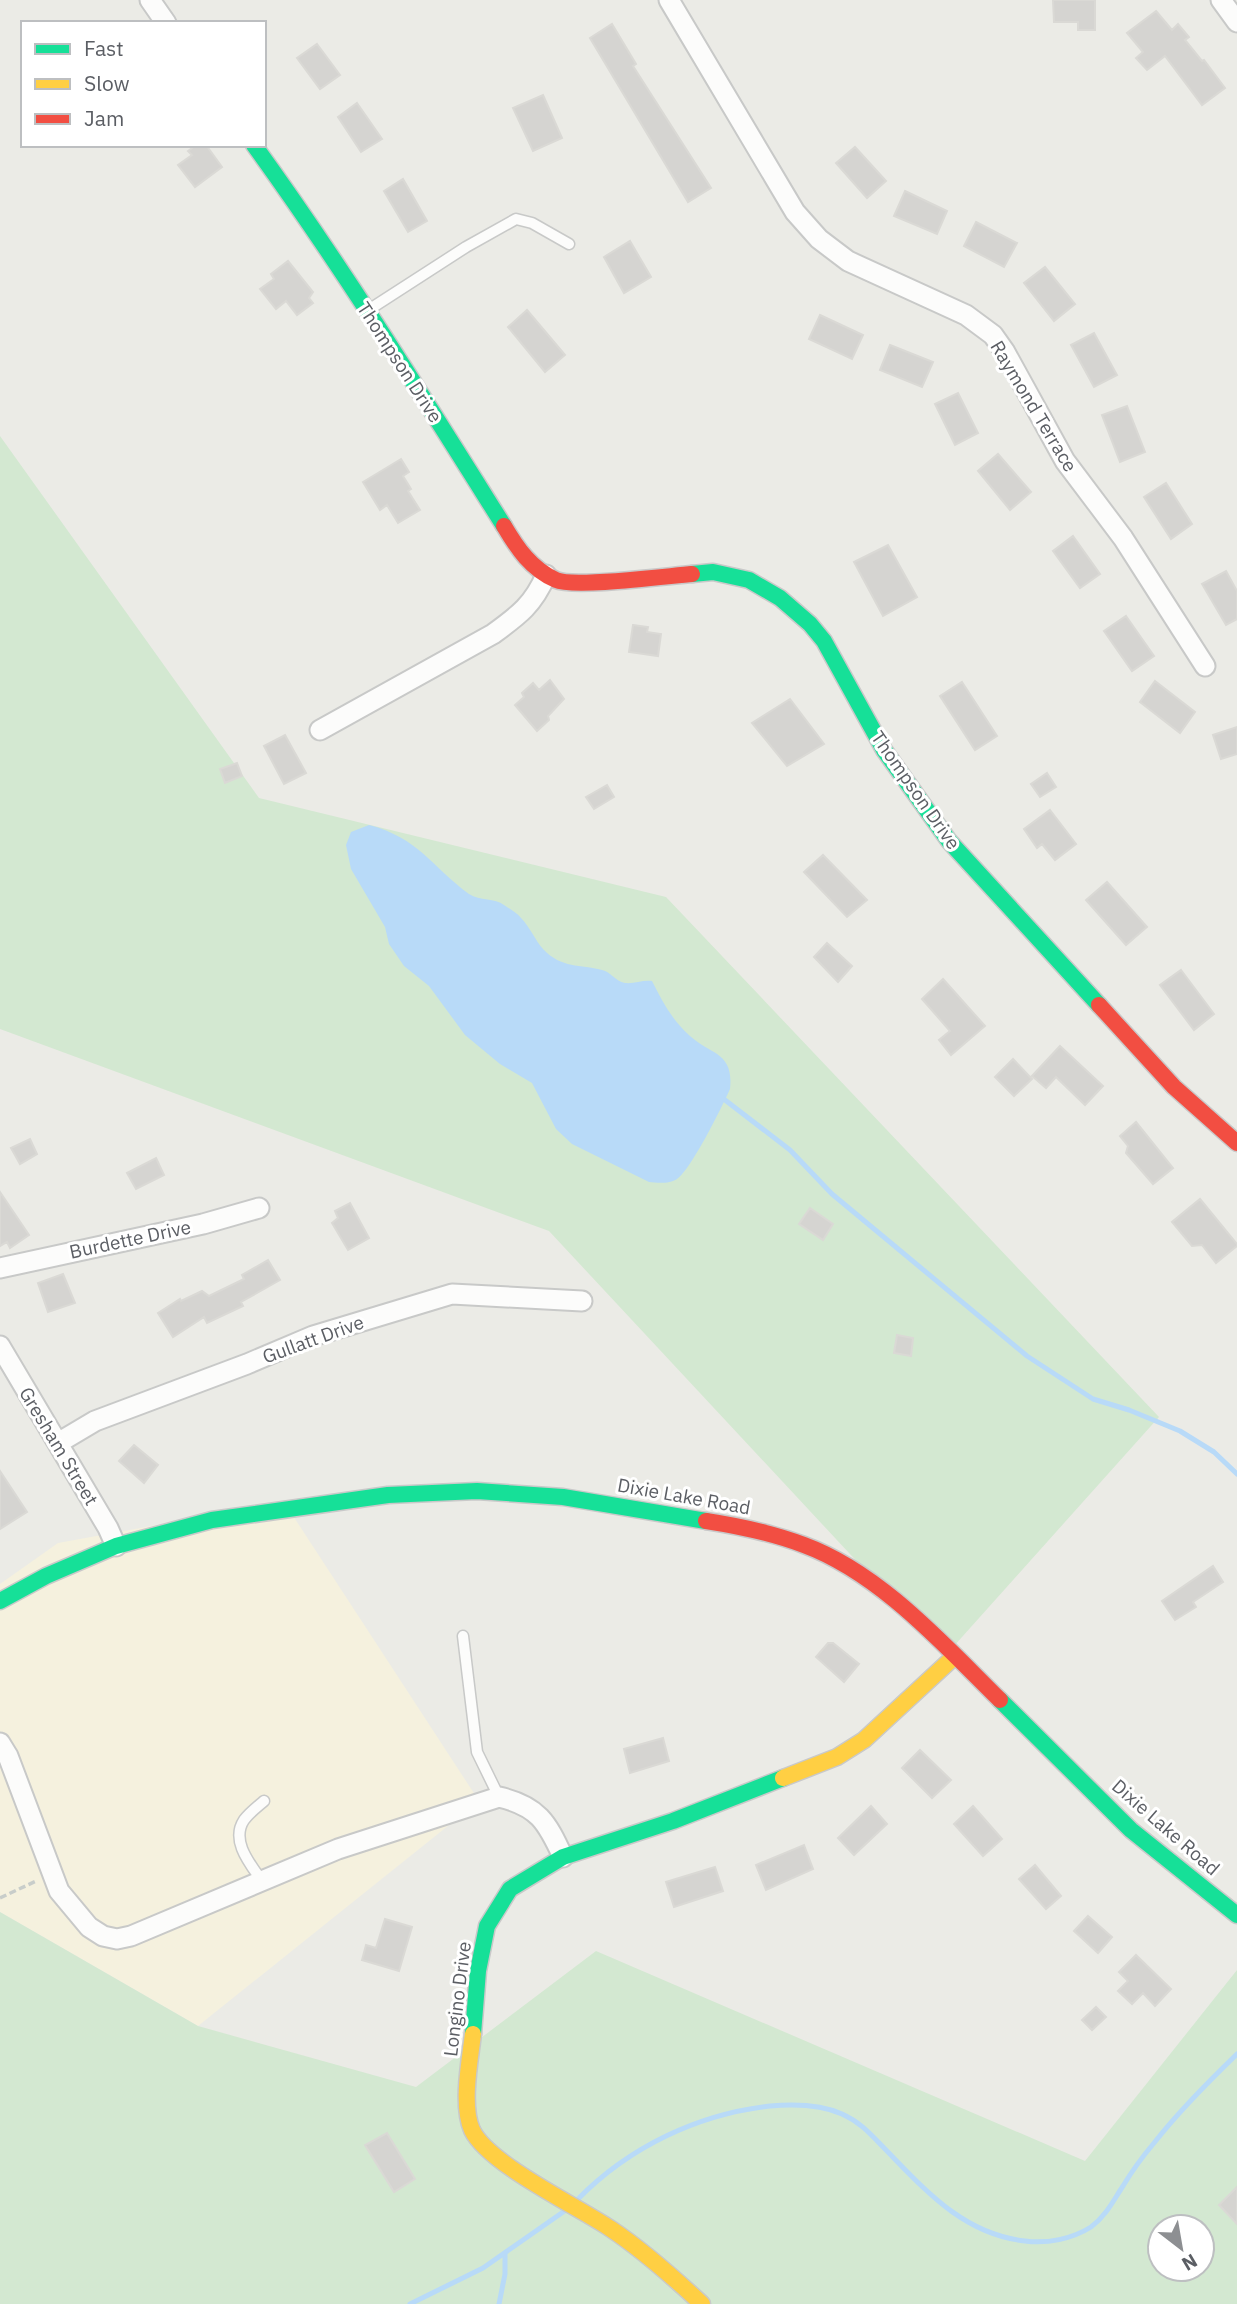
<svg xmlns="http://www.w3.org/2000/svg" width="1237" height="2304" viewBox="0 0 1237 2304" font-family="'IBM Plex Sans',sans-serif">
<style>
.commercial{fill:#f5f1de}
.green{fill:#d3e8d1;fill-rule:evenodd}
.water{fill:#b8daf8}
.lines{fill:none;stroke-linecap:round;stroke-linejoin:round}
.stream{stroke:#b8daf8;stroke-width:5}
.building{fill:#d5d4d1;stroke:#dad9d5;stroke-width:2}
.lane-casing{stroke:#c8c9c8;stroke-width:13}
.street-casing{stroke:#c8c9c8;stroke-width:23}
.fast-casing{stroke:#c9c9c9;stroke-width:19}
.slow-casing{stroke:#c9c9c9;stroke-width:19}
.jam-casing{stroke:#c9c9c9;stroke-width:19}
.path{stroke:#c8cdca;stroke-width:3.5;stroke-dasharray:7 3.5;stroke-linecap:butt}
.lane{stroke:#fcfcfb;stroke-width:10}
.street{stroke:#fcfcfb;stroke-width:19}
.fast{stroke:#16e098;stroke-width:16}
.slow{stroke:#ffcf43;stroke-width:16}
.jam{stroke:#f24e42;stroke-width:16}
.labels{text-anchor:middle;stroke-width:6;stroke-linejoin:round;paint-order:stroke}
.street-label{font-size:19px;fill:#5b5e64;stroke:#fff}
</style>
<rect width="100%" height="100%" fill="#ebebe6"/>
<path class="commercial" d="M284 1502 479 1801 198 2026 0 1912V1584L58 1543Z"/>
<path class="green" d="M0 436 259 798 666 897 1159 1417 945 1656 549 1231 0 1029Z
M0 1912 198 2026 416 2087 596 1951 1085 2161 1237 1970V2304H0ZM1160 2227H1202V2269H1160Z"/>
<path class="water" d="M369 825C419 838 432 867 469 894 480 901 495 898 504 905 510 909 517 913 521 918 530 927 535 940 543 949 562 969 580 964 602 970 611 972 615 981 625 983 634 984 642 980 652 981 662 1001 672 1020 690 1036 711 1055 734 1052 730 1089 722 1107 691 1170 677 1179 670 1184 657 1183 649 1182L572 1144 556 1129 532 1083 500 1064 465 1035 429 986 404 966 389 944 385 927 351 869 346 845 351 832Z"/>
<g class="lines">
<path class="stream" d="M725 1100 790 1150 832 1194 1027 1356 1093 1399 1129 1410 1180 1431 1214 1452 1237 1474
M578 2199C629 2147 698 2114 770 2106 793 2104 820 2104 842 2114 862 2123 872 2136 887 2151 927 2192 964 2234 1025 2241 1047 2244 1072 2239 1091 2227 1106 2216 1113 2201 1123 2186 1132 2171 1143 2156 1154 2143 1179 2111 1208 2082 1237 2054
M410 2304 483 2268 566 2210
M499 2304 505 2274V2253"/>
</g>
<path class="building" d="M1053 0H1095V30H1078V22H1054Z
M1156 11 1172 30 1178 24 1189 37 1185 40 1202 61 1204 60 1225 88 1202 105 1165 56 1147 70 1136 58 1143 52 1127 33Z
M612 24 636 64 633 66 711 188 688 202 590 38Z
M317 44 340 75 320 89 297 58Z
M543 95 562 138 533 151 513 108Z
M357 103 382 139 361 152 338 117Z
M196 145H206L222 167 195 187 178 165 192 155 188 151Z
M855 147 886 181 867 198 836 163Z
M403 179 427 221 408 232 384 191Z
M905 191 947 211 937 234 894 216Z
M976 222 1017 243 1004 267 964 246Z
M630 241 651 277 624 293 604 257Z
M288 261 313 292 309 298 313 303 297 315 286 301 276 309 260 289 274 279 271 274Z
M1045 267 1075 304 1054 321 1024 283Z
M527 310 565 355 545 372 508 327Z
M820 315 863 335 852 359 809 339Z
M1094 333 1117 375 1094 387 1071 345Z
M890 345 933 362 922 387 880 370Z
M958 393 978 433 955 445 935 404Z
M1127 406 1145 452 1120 462 1102 415Z
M998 454 1031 492 1010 510 978 471Z
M401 459 409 472 403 476 411 489 408 491 420 510 398 523 387 505 380 510 363 482Z
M1166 483 1192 524 1171 539 1144 497Z
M1073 536 1100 574 1080 588 1053 551Z
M888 545 917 597 883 616 854 562Z
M1226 571 1237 591V619L1226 625 1202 584Z
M1126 616 1154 656 1132 671 1104 631Z
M633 625 648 627 647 632 661 634 658 656 629 652Z
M550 680 564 699 548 716 549 720 537 731 515 705 524 697 522 693 533 683 539 690Z
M1155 681 1195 712 1180 733 1140 702Z
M962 682 997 736 975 750 940 696Z
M790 699 824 744 787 766 752 723Z
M1237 727V754L1221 759 1213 735Z
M285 735 306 773 284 784 264 746Z
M237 763 242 776 225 783 220 769Z
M1047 773 1056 787 1040 797 1031 784Z
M607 785 614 797 594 809 586 797Z
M1050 810 1076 844 1055 860 1042 844 1037 848 1024 829Z
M823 855 867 900 847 917 804 872Z
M1107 882 1147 927 1126 945 1086 900Z
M827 943 852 966 838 982 814 957Z
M1181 970 1214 1014 1194 1030 1160 985Z
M943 979 985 1026 951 1055 939 1040 950 1031 922 999Z
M1060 1046 1103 1086 1085 1105 1056 1077 1046 1088 1032 1076Z
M1013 1059 1032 1079 1014 1096 995 1077Z
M1136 1122 1173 1168 1153 1184 1126 1153 1128 1146 1120 1136Z
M30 1139 37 1154 20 1164 11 1148Z
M156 1158 164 1175 136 1189 127 1173Z
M0 1192 29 1235 10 1248 7 1242 0 1246Z
M1200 1199 1237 1244V1246L1216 1263 1202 1245 1192 1246 1172 1222Z
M350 1203 369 1238 348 1250 332 1223 338 1218 335 1211Z
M810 1208 833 1224 823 1240 799 1224Z
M268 1260 280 1280 241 1302 243 1306 207 1323 204 1317 173 1337 158 1313 180 1299 181 1301 202 1291 209 1296 244 1279 242 1275Z
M63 1274 75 1303 48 1312 38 1283Z
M897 1335 913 1338 911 1356 894 1353Z
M134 1445 158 1465 144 1483 119 1461Z
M0 1471 27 1512 0 1529Z
M1213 1566 1223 1582 1193 1602 1196 1607 1175 1620 1162 1601Z
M828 1643H833L859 1664 844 1682 816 1657Z
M663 1738 669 1761 630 1773 624 1749Z
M920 1750 951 1780 932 1798 902 1768Z
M871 1806 887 1824 854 1855 838 1838Z
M973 1806 1002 1839 983 1856 954 1824Z
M804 1845 813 1869 766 1890 756 1865Z
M1035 1865 1061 1896 1046 1909 1019 1879Z
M715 1867 723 1891 674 1907 666 1882Z
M1088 1916 1112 1937 1098 1953 1074 1931Z
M385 1919 412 1927 399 1971 362 1960 366 1945 376 1948Z
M1136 1955 1171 1989 1155 2006 1143 1993 1132 2004 1118 1991 1128 1981 1119 1972Z
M1096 2007 1106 2017 1092 2030 1082 2020Z
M387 2133 415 2179 394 2192 365 2145Z
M1237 2187V2224L1219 2205Z"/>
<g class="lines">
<defs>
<path id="lane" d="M370 309 466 247 516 219 532 223 569 244
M463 1636 477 1752 499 1797
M262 1881C251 1865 230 1841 244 1820 249 1813 257 1807 264 1801"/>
<path id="street" d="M150 0 166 23
M669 0 795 212 819 239 848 261 966 315 993 335 1005 352 1065 461 1123 538 1205 666
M1221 0 1237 22
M320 730 493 634C519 615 533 605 546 575
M0 1268 203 1224 259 1208
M0 1346 108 1528 116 1546
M58 1443 95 1421 247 1364 313 1336 452 1294 582 1301
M0 1743 8 1756 59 1891 89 1927 103 1936 117 1939 131 1936 338 1849 499 1797C538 1806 547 1822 563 1857"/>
<path id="fast" d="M254 145C343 268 423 397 504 526
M692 574 713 572 749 580 780 598 810 624 824 641 884 750 949 841 1099 1005
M0 1601 46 1576 116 1546 212 1520 388 1495 477 1491 563 1497 706 1521
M1000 1700 1131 1830 1237 1915
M473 2034 478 1971 487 1926 510 1889 563 1857 673 1821 783 1778"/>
<path id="slow" d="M783 1778 837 1757 864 1740 955 1656
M473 2034C470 2060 461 2105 472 2130 488 2164 577 2206 611 2229 644 2251 673 2277 702 2304"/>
<path id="jam" d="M504 526C517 548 531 569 556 580 574 588 667 576 692 574
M1099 1005 1174 1087 1237 1143
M706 1521C739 1526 772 1533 804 1545 880 1573 943 1644 1000 1700"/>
</defs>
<use href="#lane" class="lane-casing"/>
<use href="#street" class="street-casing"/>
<use href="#fast" class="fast-casing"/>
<use href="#slow" class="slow-casing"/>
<use href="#jam" class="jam-casing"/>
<path class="path" d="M0 1898 36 1881"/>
<use href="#lane" class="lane"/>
<use href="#street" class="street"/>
<use href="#fast" class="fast"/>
<use href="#slow" class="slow"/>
<use href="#jam" class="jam"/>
</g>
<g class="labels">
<g class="street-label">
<text transform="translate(400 362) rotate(57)" y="7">Thompson Drive</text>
<text transform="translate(1034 406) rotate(59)" y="7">Raymond Terrace</text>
<text transform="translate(916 790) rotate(55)" y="7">Thompson Drive</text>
<text transform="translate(130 1239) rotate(-12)" y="7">Burdette Drive</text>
<text transform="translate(313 1339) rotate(-20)" y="7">Gullatt Drive</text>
<text transform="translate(59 1446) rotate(59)" y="7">Gresham Street</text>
<text transform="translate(684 1496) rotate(10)" y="7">Dixie Lake Road</text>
<text transform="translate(1166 1827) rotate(41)" y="7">Dixie Lake Road</text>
<text transform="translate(457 1999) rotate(-83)" y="7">Longino Drive</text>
</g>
</g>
<rect x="21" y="21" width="245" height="126" fill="#ffffff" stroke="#bdbfc1" stroke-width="2"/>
<rect x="35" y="44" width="35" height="10" fill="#16e098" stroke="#bdbfc1" stroke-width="2"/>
<text x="84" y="56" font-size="21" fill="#5b5e64">Fast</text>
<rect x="35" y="79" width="35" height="10" fill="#ffcf43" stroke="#bdbfc1" stroke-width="2"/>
<text x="84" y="91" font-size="21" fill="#5b5e64">Slow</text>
<rect x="35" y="114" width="35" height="10" fill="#f24e42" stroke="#bdbfc1" stroke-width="2"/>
<text x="84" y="126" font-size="21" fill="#5b5e64">Jam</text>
<g transform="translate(1181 2248) rotate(149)"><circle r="33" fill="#ffffff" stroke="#bdbfc1" stroke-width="2"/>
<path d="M0-5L12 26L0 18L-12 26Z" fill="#8d8f92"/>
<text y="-10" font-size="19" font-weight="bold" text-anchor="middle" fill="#5b5e64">N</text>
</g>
</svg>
